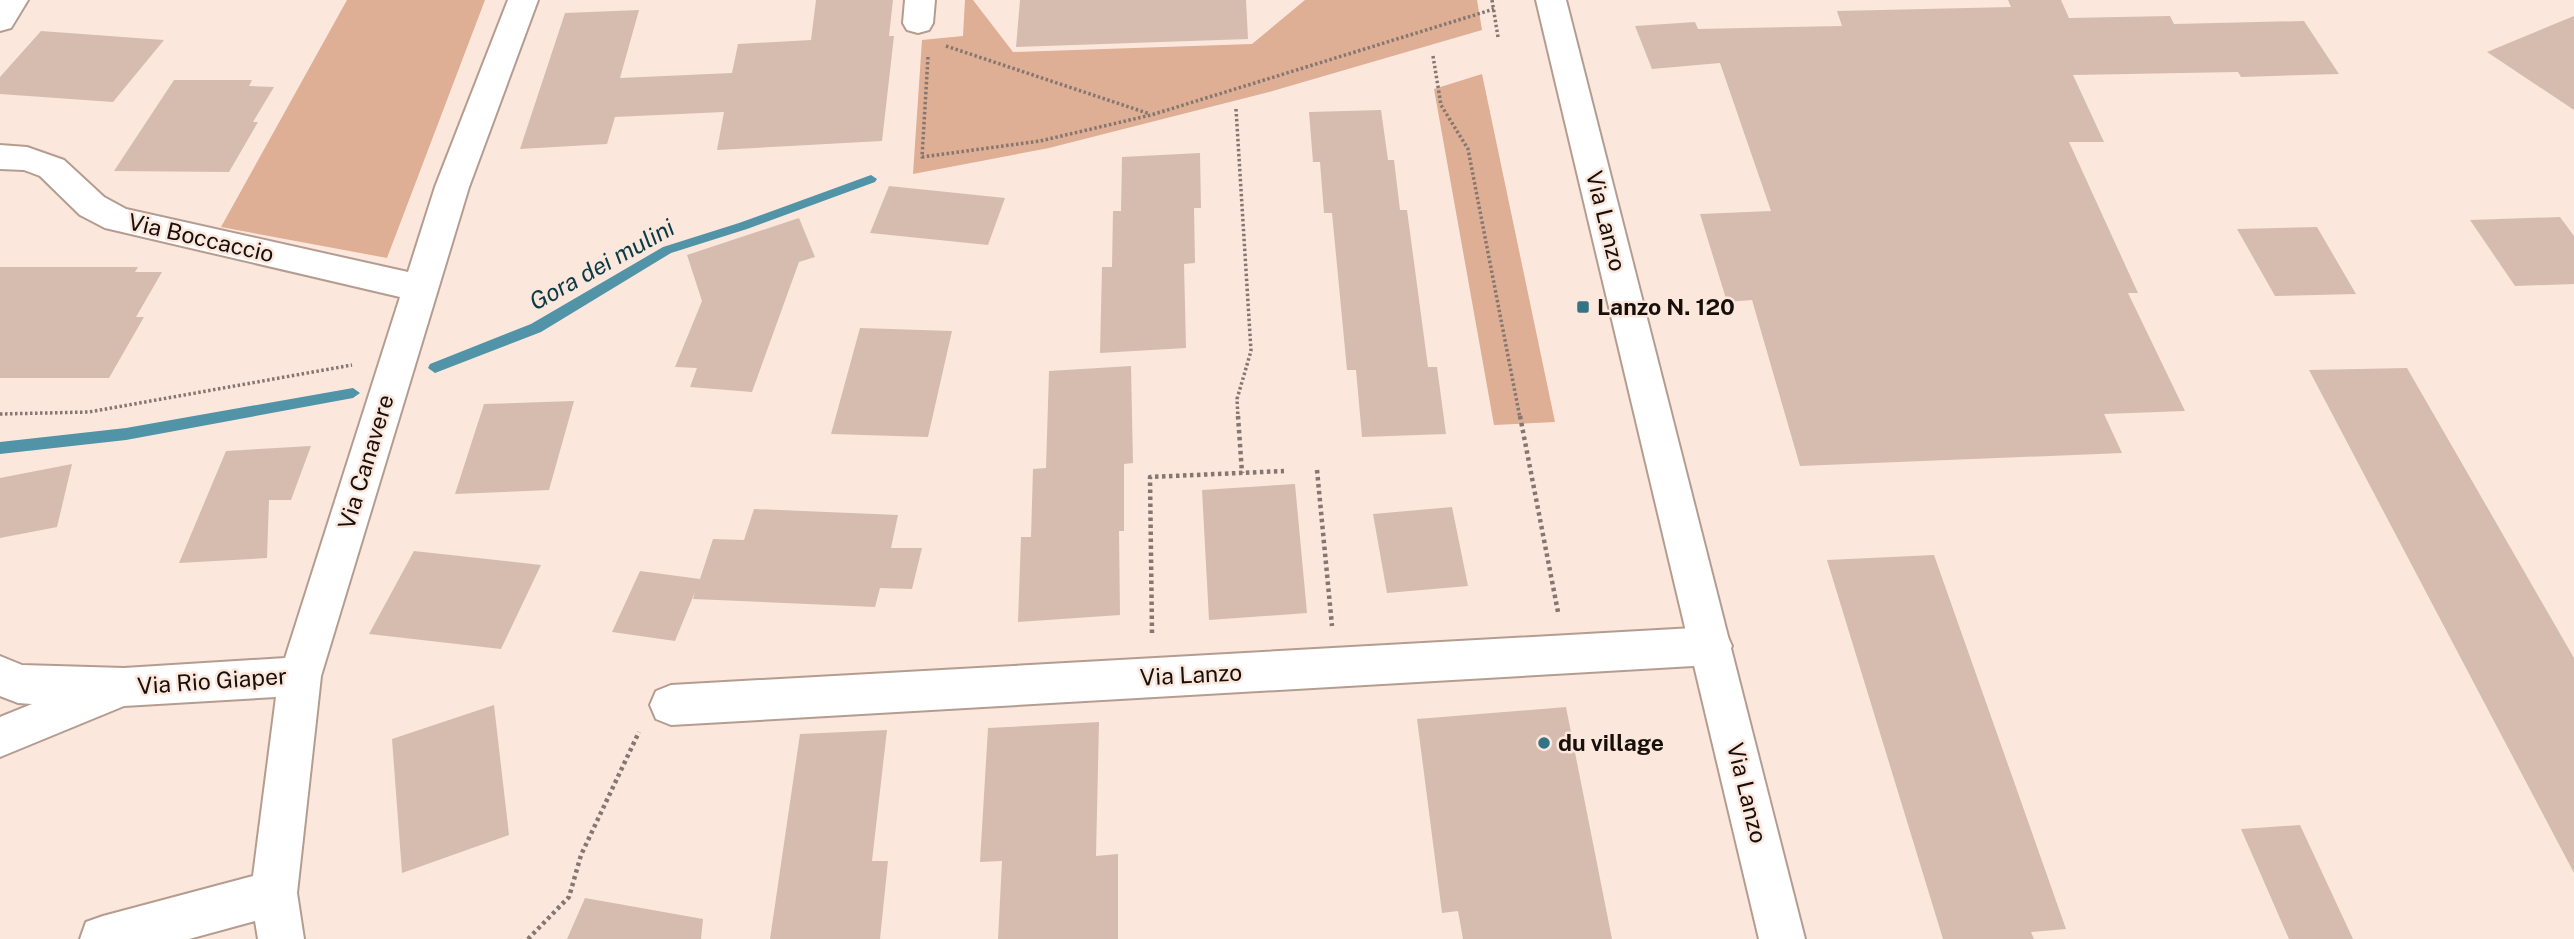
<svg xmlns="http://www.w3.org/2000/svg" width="2574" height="939" viewBox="0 0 2574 939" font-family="'Public Sans',sans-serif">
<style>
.green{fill:#deae95}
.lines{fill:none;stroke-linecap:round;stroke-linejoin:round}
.stream{fill:#5194a8;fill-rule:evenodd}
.building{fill:#d5bcaf}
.minor-casing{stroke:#b49c90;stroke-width:4}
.tertiary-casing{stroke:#b49c90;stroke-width:4}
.path-far1{stroke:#857770;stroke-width:3.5;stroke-dasharray:2.5 2.5;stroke-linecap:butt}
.path{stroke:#857770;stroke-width:4.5;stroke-dasharray:3.5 3.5;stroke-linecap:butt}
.minor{fill:#fff;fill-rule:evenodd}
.tertiary{fill:#fff;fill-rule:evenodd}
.poi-dot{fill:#327386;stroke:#fce7dd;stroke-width:2.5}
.labels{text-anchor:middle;stroke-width:5;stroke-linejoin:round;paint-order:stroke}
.street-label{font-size:23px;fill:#170f0a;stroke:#fce7dd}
.poi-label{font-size:23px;font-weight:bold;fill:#170f0a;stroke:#fce7dd;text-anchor:start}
.water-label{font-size:24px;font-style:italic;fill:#0b3a47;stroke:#fce7dd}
</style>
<rect width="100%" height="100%" fill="#fce7dd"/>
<path class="green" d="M347 0H485L387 258 221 227Z
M965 0H973L1013 52 1252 44 1305 0H1477L1482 30 1269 92 1049 148 913 174 922 40 963 36Z
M1482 74 1555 422 1494 425 1434 89Z"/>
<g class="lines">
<path class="stream" d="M871 175 877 179 875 182 747 229 671 253 541 332 435 373 428 368 430 364 531 324 663 247 739 223Z
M353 388 360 393 353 398 126 440 0 454V442L126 428Z"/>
</g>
<path class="building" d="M816 0H893L889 36H894L882 141 717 150 724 112 615 117 607 144 520 149 565 13 639 10 620 78 732 73 738 44 811 40Z
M1020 0H1246L1248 39 1016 47Z
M2008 0H2061L2069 18 2170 16 2174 24 2304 21 2339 74 2241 77 2238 72 2073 75 2104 142H2069L2138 293H2128L2185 411 2104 414 2122 453 1800 466 1752 300 1727 302 1700 214 1771 211 1720 63 1652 69 1635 26 1695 22 1698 29 1842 26 1837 11 2011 7Z
M2574 16V110L2487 52Z
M41 31 164 40 113 102 0 94V77Z
M174 80H252L249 86 274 87 253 122H258L229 172 114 171Z
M1381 110 1388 160H1394L1400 210H1407L1428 367H1437L1446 434 1362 437 1356 370H1347L1332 213H1324L1320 162H1313L1309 112Z
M1200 153 1201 208H1194L1195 263 1184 264 1186 348 1100 353 1102 267H1112L1113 211H1121L1122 157Z
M889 186 1005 198 988 245 870 233Z
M2560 217 2574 236V284L2515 286 2470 220Z
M799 218 815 257 799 262 752 392 690 387 697 368 675 367 702 301 687 255Z
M2317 227 2356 294 2275 296 2237 229Z
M0 267H138L135 272H162L136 317H144L109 378H0Z
M860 328 952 331 928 437 831 434Z
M1131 366 1133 463 1124 464V531H1119L1120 615 1018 622 1021 537H1031L1033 469 1046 468 1049 371Z
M2407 368 2574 658V873L2309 370Z
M574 401 549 490 455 494 484 404Z
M311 446 291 500H269L267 558 179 563 226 451Z
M72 464 57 527 0 538V478Z
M1295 484 1307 613 1209 620 1202 490Z
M1452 507 1468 586 1387 593 1373 514Z
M754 509 898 515 891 548H922L912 589 880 588 875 607 693 599 695 592 675 641 612 632 640 571 700 579 713 539 744 540Z
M414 551 541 565 501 649 369 634Z
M1934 555 2066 929 2031 932 2034 939H1943L1827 560Z
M494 705 509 835 402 873 392 739Z
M1566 707 1612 939H1463L1458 911 1442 913 1417 719Z
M1099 722 1096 856 1118 854V939H998L1002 861 980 862 988 728Z
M887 730 872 861H888L880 939H770L800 734Z
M2300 825 2353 939H2289L2241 829Z
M585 898 703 919 701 939H567Z"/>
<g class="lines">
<defs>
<path id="minor" d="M0 0H28L11 28 0 31Z
M508 0H538L469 187 321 676 297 893 304 939H258L255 921 189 939H80L86 922 103 916 253 876 276 697 124 706 0 757V717L32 704 18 703 0 696V656L22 665 124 668 285 658 400 297 105 228 80 215 40 176 24 170 0 169V145L27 147 64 160 104 197 126 209 408 272 435 187Z
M905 0H935L933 23 929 30 918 33 907 30 903 23Z
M1711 627 1726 633 1732 646 1726 659 1711 665 671 725 656 719 650 705 656 691 671 685Z"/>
<path id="tertiary" d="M1536 0H1566L1805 939H1759Z"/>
</defs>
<use href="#minor" class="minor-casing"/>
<use href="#tertiary" class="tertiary-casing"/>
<path class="path-far1" d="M1492 0 1498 37
M946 46 1150 114
M1433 56 1441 105 1468 149 1520 418
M928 57 922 157 1040 141 1151 115 1494 9
M1236 109 1251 351 1237 399 1238 418
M0 414 89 412 352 365"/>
<path class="path" d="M1238 416 1242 473
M1520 416 1558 612
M1317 470 1332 626
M1152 633 1150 477 1284 471
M528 939 569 897 581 855 639 732"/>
<use href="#minor" class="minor"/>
<use href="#tertiary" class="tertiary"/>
</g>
<g class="poi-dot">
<rect x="1576" y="300" width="14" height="14" rx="3.5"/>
<circle cx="1544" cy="743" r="7"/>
</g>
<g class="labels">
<g class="street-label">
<text transform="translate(1606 221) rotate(76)" y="8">Via Lanzo</text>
<text transform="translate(201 238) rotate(13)" y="8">Via Boccaccio</text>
<text transform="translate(366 462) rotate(-73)" y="8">Via Canavere</text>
<text transform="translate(1191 675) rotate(-3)" y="8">Via Lanzo</text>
<text transform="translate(212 681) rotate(-4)" y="8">Via Rio Giaper</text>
<text transform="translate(1747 793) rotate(76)" y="8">Via Lanzo</text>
</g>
<g class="poi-label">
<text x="1597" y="315">Lanzo N. 120</text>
<text x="1558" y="751">du village</text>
</g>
<g class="water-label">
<text transform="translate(602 265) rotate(-29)" y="8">Gora dei mulini</text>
</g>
</g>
</svg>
